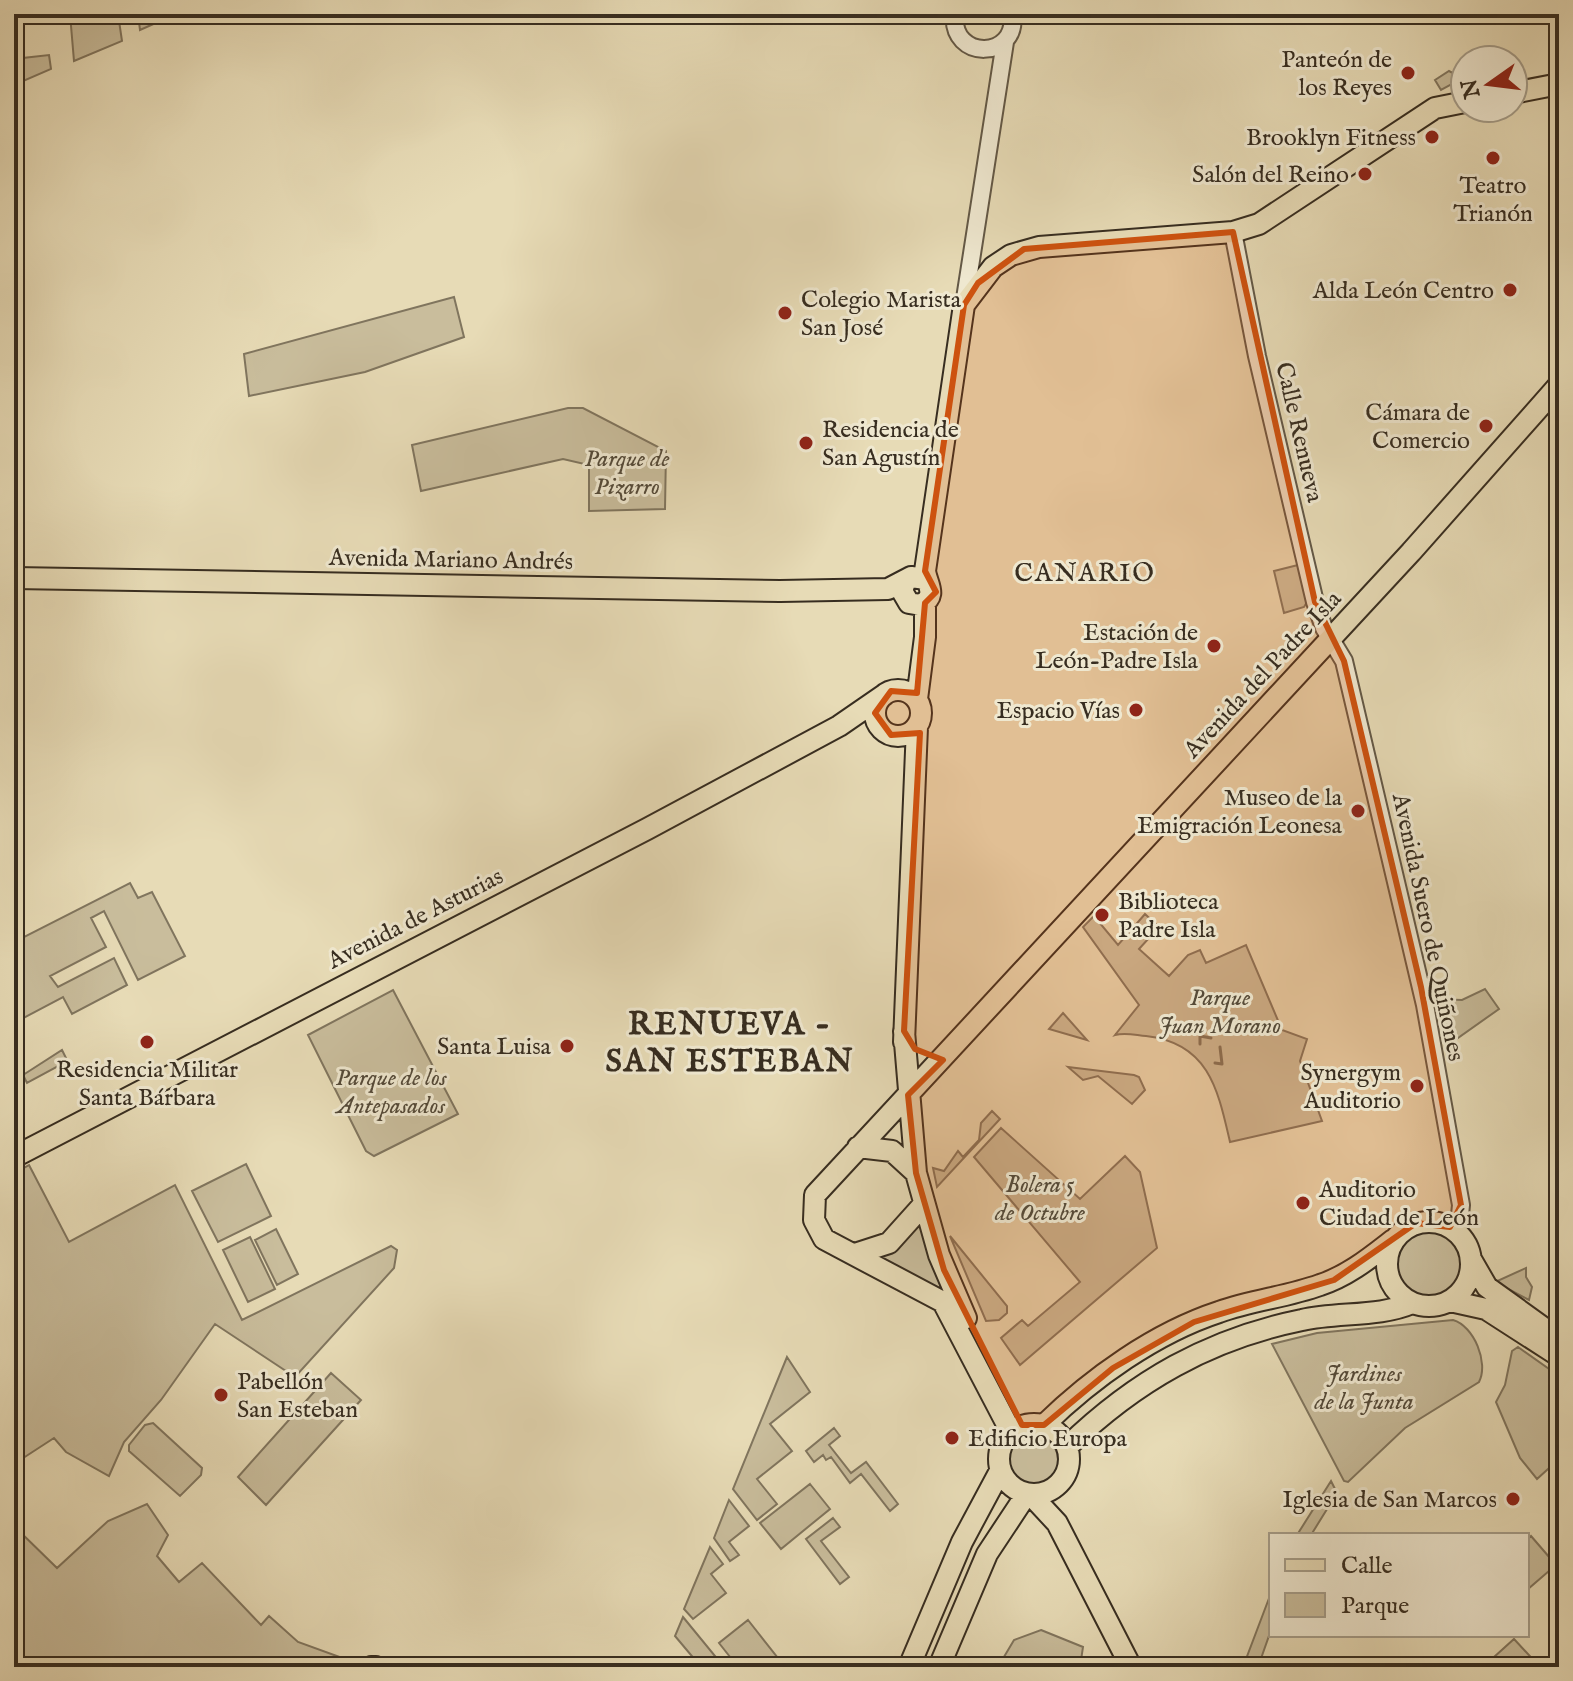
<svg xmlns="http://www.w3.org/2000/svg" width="1573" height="1681" viewBox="0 0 1573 1681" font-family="'IM FELL English',serif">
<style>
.green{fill:#c9bd9c;stroke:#80755e;stroke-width:2}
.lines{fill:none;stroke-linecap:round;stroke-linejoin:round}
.stream{stroke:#7d725b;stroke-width:3}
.minor-casing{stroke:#635846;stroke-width:20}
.major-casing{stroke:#372d20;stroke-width:24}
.minor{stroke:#efe8d0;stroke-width:16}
.major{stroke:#e7dbb6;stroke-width:20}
.marked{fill:#cd520f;fill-opacity:0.2;stroke:#cd520f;stroke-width:6;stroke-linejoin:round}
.poi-dot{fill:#8f2418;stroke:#efe8d0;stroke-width:3}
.labels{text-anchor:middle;stroke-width:6;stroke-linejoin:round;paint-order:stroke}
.poi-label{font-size:24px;fill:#372d20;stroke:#efe8d0;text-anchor:end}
.street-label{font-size:24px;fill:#372d20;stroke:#efe8d0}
.park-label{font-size:24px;font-style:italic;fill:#544a39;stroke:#efe8d0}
.neighbourhood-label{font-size:26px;letter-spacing:2px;fill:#372d20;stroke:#efe8d0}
.district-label{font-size:32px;font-weight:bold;letter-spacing:2px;fill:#372d20;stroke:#efe8d0}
</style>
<rect width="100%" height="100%" fill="#e7dbb6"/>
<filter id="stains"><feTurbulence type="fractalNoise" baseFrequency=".0025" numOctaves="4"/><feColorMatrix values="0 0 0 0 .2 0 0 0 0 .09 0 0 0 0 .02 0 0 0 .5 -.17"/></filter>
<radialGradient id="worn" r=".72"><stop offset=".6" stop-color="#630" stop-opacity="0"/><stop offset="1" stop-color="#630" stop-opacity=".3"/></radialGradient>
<path class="green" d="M70 14H118L122 41 74 61Z
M138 14H176L140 30Z
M49 55 51 69 14 85V59Z
M1465 62V77L1441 90 1435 80 1449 71 1460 77 1464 73 1461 63Z
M454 297 464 337 365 372 249 396 244 354Z
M568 408H583L666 451 665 509 589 511V465L563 459 421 491 412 445Z
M1298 565 1307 602 1304 607 1284 613 1274 571Z
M130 883 138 898 152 892 185 956 138 980 104 911 91 918 106 947 50 976 58 987 114 958 127 985 72 1014 63 997 14 1023V942Z
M1145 914 1159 927 1139 949 1169 976 1188 955 1200 950 1206 963 1246 945 1282 1030 1307 1039 1300 1061 1322 1121 1230 1142C1218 1090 1209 1043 1146 1036 1135 1035 1125 1032 1115 1035L1139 1005 1083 927 1094 916 1118 945Z
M1485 989 1499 1009 1448 1045 1437 999 1462 1000Z
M393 990 458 1114 374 1156 366 1151 308 1035Z
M1063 1013 1087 1040 1049 1029Z
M62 1050 67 1060 64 1063 27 1083 23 1075Z
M1068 1067 1134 1075 1139 1077 1145 1090 1132 1104 1098 1076 1083 1080Z
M992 1111 1000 1119 937 1187 933 1168 944 1171 958 1151 963 1157 979 1140 981 1123Z
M1001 1128 1080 1199 1125 1156 1140 1172 1157 1248 1020 1365 1001 1338 1022 1320 1028 1326 1080 1282 974 1157Z
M246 1164 271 1216 218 1242 192 1191Z
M29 1165 69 1242 175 1185 242 1320 391 1246 397 1250 394 1268 295 1377 215 1324 161 1400 124 1442 109 1476 66 1452 54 1438 14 1464V1173Z
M922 1223 950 1299 873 1256 915 1224Z
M276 1229 298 1274 277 1285 255 1240Z
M1396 1263a33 33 0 1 1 66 0a33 33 0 1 1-66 0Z
M950 1236 1007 1306V1313L999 1320 986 1321Z
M250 1237 275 1289 248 1302 223 1250Z
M1526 1268V1277L1532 1287 1529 1300 1495 1282Z
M1453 1320C1474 1326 1489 1363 1479 1382L1405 1428 1348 1482 1344 1481 1272 1344 1317 1333Z
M1518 1347 1559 1376V1459L1537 1479 1520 1458 1496 1402 1505 1385 1512 1351Z
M787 1357 810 1392 770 1424 792 1451 757 1479 777 1504 757 1520 733 1489Z
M331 1373 361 1400 266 1505 238 1477Z
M153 1423 202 1468 201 1475 180 1496 129 1451V1445L145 1425Z
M834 1428 840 1436 829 1445 851 1473 866 1462 898 1504 890 1511 861 1474 850 1483 831 1457 826 1460 823 1455 814 1462 806 1451Z
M1008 1460a25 25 0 1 1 50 0a25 25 0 1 1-50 0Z
M1331 1481 1337 1493 1311 1535H1297Z
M810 1484 830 1509 781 1549 760 1523Z
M729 1500 749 1526 729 1542 739 1555 730 1561 714 1538Z
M147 1504 168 1535 157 1556 179 1582 202 1563 261 1625 269 1616 298 1642 356 1663 352 1667H14V1526L57 1568 108 1521Z
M833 1518 840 1527 821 1541 849 1577 840 1584 806 1539Z
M1531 1536 1556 1565 1528 1589 1527 1540Z
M710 1547 723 1564 711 1574 726 1593 693 1619 684 1609Z
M1271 1593V1630L1258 1667H1243Z
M683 1617 724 1667H701L675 1636Z
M748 1620 785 1667H738L719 1643Z
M1041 1630 1083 1647 1080 1667H998L1014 1640Z
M1514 1639 1540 1667H1483Z"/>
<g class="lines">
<path class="stream" d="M1200 1044V1036L1211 1038
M1215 1063 1222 1064 1220 1047"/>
<defs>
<path id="minor" d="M955 14C950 61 1019 60 1012 14
M1233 232 1257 356 1315 602 1324 628 1344 661 1425 1005 1461 1205 1460 1215 1450 1227
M964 305 1005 42"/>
<path id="major" d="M1513 93 1559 84
M14 578 780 591 888 589 911 577 926 579
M905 582 902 591 909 603 921 605C938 595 927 585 925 571L964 305 993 267 1011 255 1039 247 1233 232 1259 224 1435 108 1465 102
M875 713a23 23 0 1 1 46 0a23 23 0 1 1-46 0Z
M917 699 925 637V603
M904 1031 916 1173 939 1255 966 1318
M904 1042 917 727
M858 1147 892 1151 916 1173
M14 1157 647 829 839 726 884 695
M1387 1264a42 42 0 1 1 84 0a42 42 0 1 1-84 0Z
M855 1254 889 1243 924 1204
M1472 1261 1487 1287 1559 1339
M1450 1301 1486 1309 1559 1356
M999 1459a35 35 0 1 1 70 0a35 35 0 1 1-70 0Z
M1044 1425C1092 1378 1155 1333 1219 1312 1252 1300 1287 1297 1320 1285 1348 1276 1371 1257 1393 1240
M1011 1432 943 1302 824 1239 814 1220 815 1195 1411 552 1559 385
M1067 1447C1135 1381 1209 1339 1302 1320 1337 1312 1380 1317 1412 1303
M1031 1495 1057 1523 1131 1667
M371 1667H376
M909 1667 962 1542 1000 1471
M939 1667 987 1554 1026 1495"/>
</defs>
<use href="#minor" class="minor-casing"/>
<use href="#major" class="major-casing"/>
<use href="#minor" class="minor"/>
<use href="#major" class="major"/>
</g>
<path class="marked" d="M1233 232 1315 602 1344 661 1421 987 1461 1205 1450 1227 1416 1223 1334 1280 1194 1322 1113 1368 1044 1425H1022L944 1270 916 1173 908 1095 943 1060 915 1049 904 1031 920 733 891 735 875 713 891 691 917 693 925 603 936 592 925 571 964 305 978 283 1024 249Z"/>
<g class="poi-dot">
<circle cx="1408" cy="73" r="8"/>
<circle cx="1432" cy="137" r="8"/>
<circle cx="1493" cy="158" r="8"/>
<circle cx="1365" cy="174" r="8"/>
<circle cx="1510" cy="290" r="8"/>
<circle cx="785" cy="313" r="8"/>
<circle cx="1486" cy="426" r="8"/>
<circle cx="806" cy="443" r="8"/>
<circle cx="1214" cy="646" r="8"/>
<circle cx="1136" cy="710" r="8"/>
<circle cx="1358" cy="811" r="8"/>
<circle cx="1102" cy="915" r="8"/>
<circle cx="147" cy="1042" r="8"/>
<circle cx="567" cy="1046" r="8"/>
<circle cx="1417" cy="1086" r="8"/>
<circle cx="1303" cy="1203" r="8"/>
<circle cx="221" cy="1395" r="8"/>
<circle cx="952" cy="1438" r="8"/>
<circle cx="1513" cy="1499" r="8"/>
</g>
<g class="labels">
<g class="poi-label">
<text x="1392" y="67">Panteón de<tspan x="1392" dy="28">los Reyes</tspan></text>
<text x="1416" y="145">Brooklyn Fitness</text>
<text x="1349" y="182">Salón del Reino</text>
<text x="1493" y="193" text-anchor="middle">Teatro<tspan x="1493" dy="28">Trianón</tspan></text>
<text x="1494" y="298">Alda León Centro</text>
<text x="801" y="307" text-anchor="start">Colegio Marista<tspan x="801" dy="28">San José</tspan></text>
<text x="1470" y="420">Cámara de<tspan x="1470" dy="28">Comercio</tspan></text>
<text x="822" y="437" text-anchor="start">Residencia de<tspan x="822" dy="28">San Agustín</tspan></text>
<text x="1198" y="640">Estación de<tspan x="1198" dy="28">León-Padre Isla</tspan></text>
<text x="1120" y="718">Espacio Vías</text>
<text x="1342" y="805">Museo de la<tspan x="1342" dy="28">Emigración Leonesa</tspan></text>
<text x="1118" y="909" text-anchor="start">Biblioteca<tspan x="1118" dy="28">Padre Isla</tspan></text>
<text x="551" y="1054">Santa Luisa</text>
<text x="147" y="1077" text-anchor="middle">Residencia Militar<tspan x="147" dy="28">Santa Bárbara</tspan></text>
<text x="1401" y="1080">Synergym<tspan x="1401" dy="28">Auditorio</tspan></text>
<text x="1319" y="1197" text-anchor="start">Auditorio<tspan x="1319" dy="28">Ciudad de León</tspan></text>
<text x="237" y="1389" text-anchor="start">Pabellón<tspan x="237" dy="28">San Esteban</tspan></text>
<text x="968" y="1446" text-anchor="start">Edificio Europa</text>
<text x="1497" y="1507">Iglesia de San Marcos</text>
</g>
<g class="street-label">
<text transform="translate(1300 432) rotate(77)" y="8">Calle Renueva</text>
<text transform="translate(451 559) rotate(1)" y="8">Avenida Mariano Andrés</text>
<text transform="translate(1262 674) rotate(-47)" y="8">Avenida del Padre Isla</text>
<text transform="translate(415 918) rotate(-27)" y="8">Avenida de Asturias</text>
<text transform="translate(1429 927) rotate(78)" y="8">Avenida Suero de Quiñones</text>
</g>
<g class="park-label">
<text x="627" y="466">Parque de<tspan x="627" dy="28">Pizarro</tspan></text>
<text x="1220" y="1005">Parque<tspan x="1220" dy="28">Juan Morano</tspan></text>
<text x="391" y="1085">Parque de los<tspan x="391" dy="28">Antepasados</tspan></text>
<text x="1040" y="1192">Bolera 5<tspan x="1040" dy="28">de Octubre</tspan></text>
<text x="1364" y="1381">Jardines<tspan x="1364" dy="28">de la Junta</tspan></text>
</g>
<g class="neighbourhood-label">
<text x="1085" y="581">CANARIO</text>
</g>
<g class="district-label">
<text x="730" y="1034">RENUEVA -<tspan x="730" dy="37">SAN ESTEBAN</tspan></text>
</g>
</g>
<rect width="1573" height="1681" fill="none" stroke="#e7dbb6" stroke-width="48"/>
<rect x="16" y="16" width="1541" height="1649" fill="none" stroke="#372d20" stroke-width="4"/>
<rect x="24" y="24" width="1525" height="1633" fill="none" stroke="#372d20" stroke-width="2"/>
<rect x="1269" y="1533" width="260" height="104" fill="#efe8d0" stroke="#a59d8a" stroke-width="2"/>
<rect x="1285" y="1559" width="40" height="12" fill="#e7dbb6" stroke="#a59d8a" stroke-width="2"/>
<text x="1341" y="1573" font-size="24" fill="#372d20">Calle</text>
<rect x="1285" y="1593" width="40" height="24" fill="#c9bd9c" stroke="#a59d8a" stroke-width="2"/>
<text x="1341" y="1613" font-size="24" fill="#372d20">Parque</text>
<g transform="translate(1489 84) rotate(256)"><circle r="38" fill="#efe8d0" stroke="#a59d8a" stroke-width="2"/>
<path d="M0-6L14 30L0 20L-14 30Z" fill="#8f2418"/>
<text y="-12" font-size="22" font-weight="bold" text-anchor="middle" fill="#372d20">N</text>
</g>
<rect width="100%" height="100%" filter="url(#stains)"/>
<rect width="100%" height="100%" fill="url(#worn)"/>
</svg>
